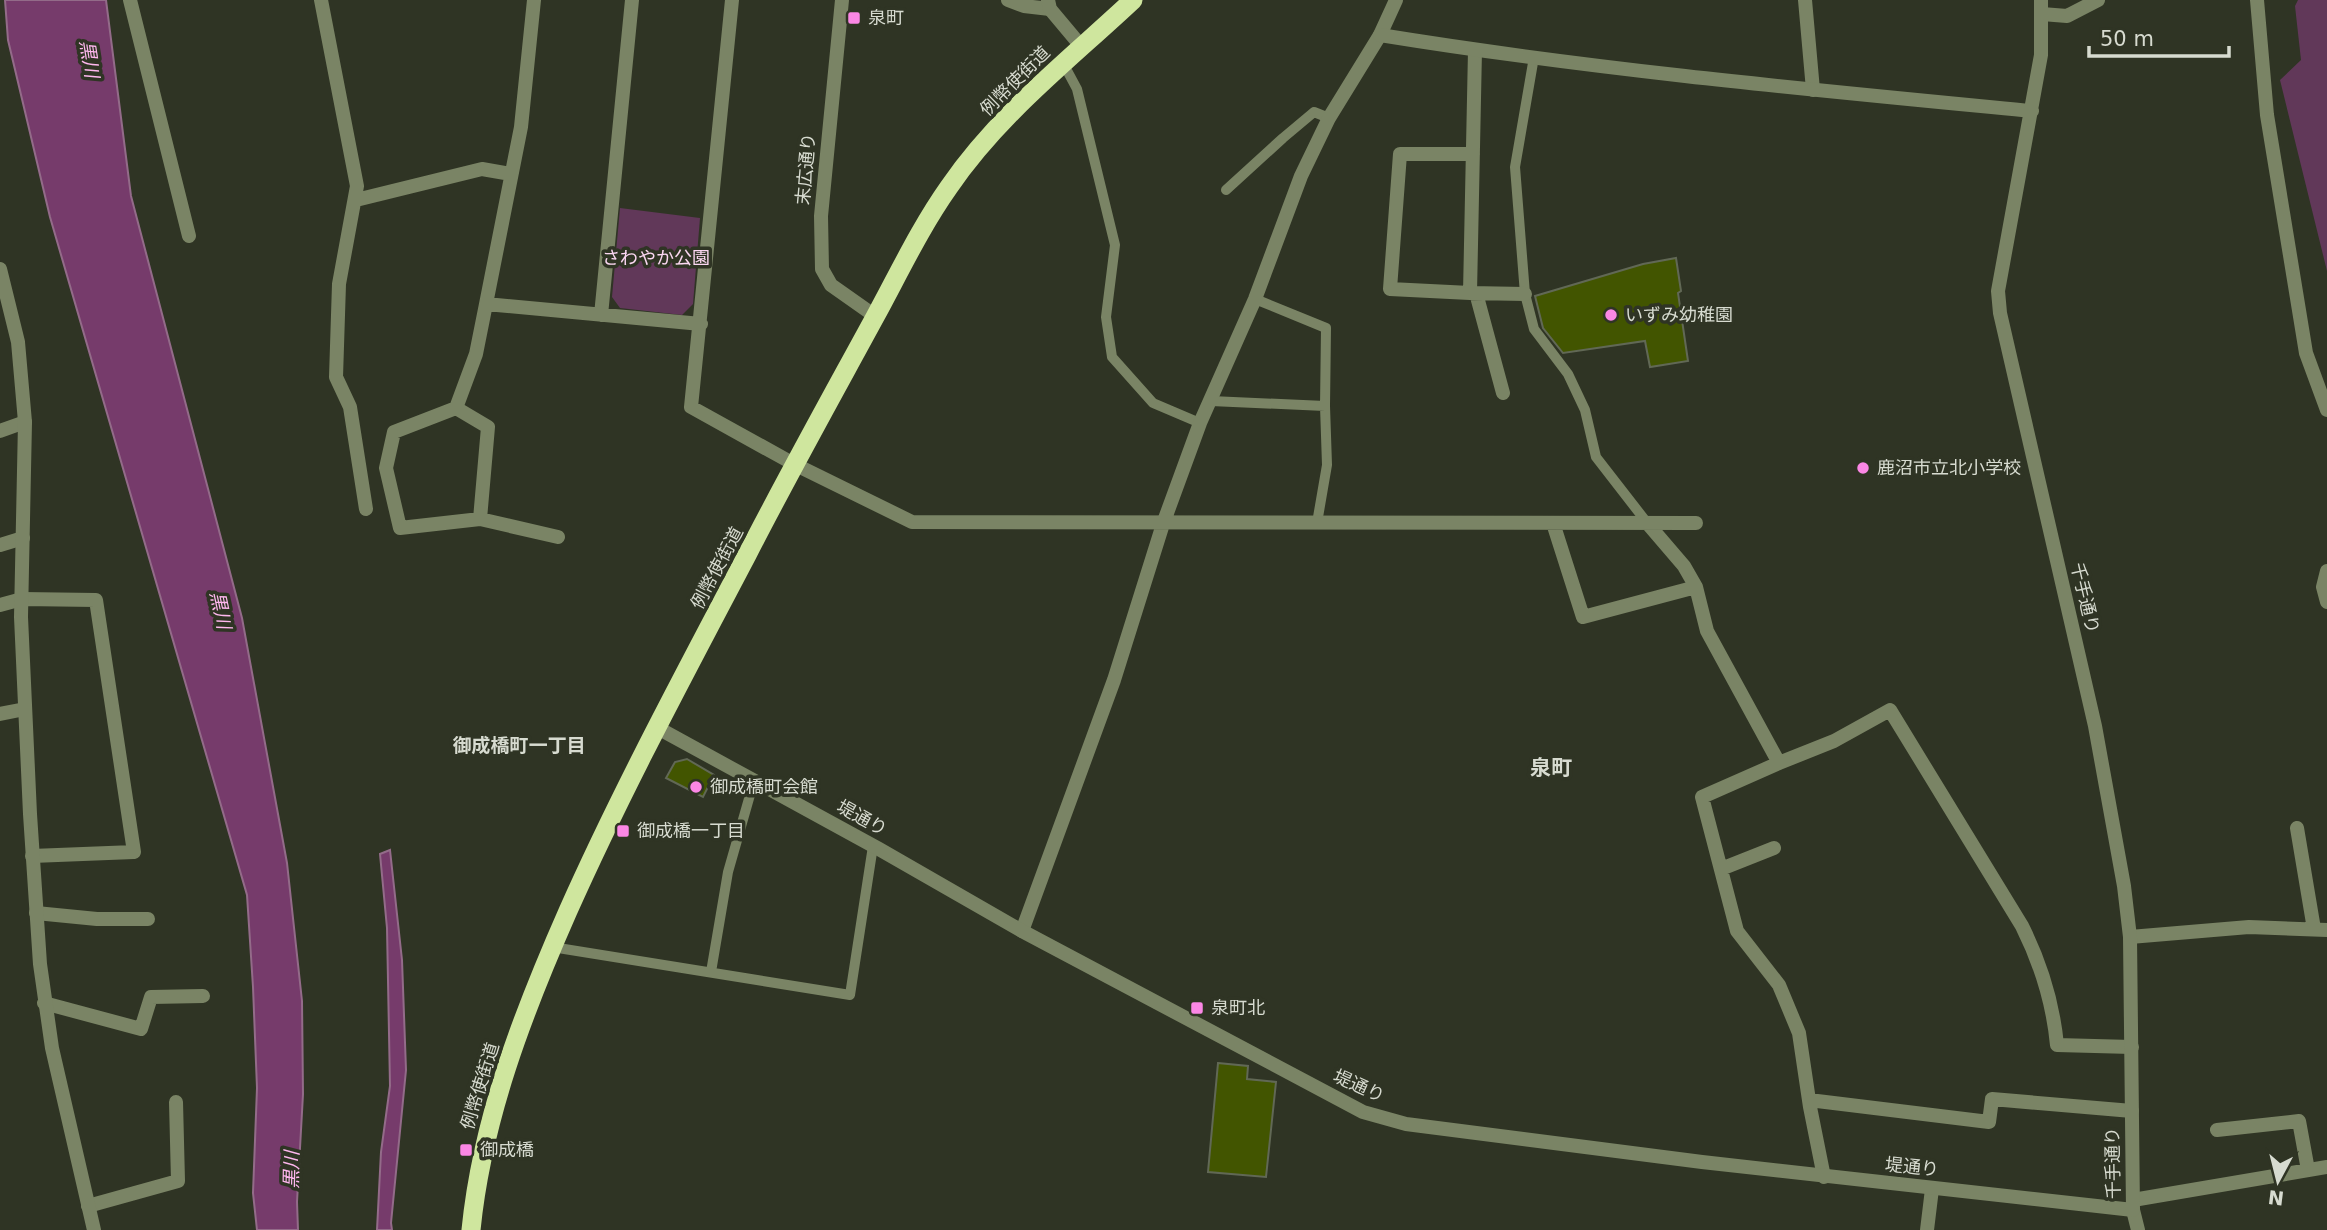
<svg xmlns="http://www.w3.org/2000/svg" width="2327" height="1230" viewBox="0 0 2327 1230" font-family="'DejaVu Sans','Noto Sans JP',sans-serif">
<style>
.green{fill:#613859}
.water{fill:#763b6b;stroke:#936b89;stroke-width:2}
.building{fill:#425500;stroke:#616855;stroke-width:2}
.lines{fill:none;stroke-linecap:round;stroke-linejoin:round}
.service{stroke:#7a8465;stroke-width:10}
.minor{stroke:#7a8465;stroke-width:14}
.tertiary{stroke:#7a8465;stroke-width:14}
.trunk{stroke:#cfe69e;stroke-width:19}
.poi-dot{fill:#fb87e5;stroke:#2f3424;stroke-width:2.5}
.labels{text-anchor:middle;stroke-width:7;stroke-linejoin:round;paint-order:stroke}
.poi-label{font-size:18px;fill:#d7dbd0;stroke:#2f3424;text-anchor:start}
.street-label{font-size:18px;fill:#d7dbd0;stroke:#2f3424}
.park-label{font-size:18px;fill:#fbd7f2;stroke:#2f3424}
.water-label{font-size:19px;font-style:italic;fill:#feb7ee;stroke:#2f3424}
.neighbourhood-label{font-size:19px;font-weight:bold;fill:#d7dbd0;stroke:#2f3424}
.quarter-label{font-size:21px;font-weight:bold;fill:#d7dbd0;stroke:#2f3424}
</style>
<rect width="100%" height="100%" fill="#2f3424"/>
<path class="green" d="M2298 0H2327V271L2280 80 2301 60 2295 6Z
M620 208 700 218 693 304 682 315 620 308 612 297Z"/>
<path class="water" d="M5 0H106L131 196 242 618 287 863 302 1001 303 1094 297 1202 298 1230H257L253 1193 257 1088 253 987 247 895 50 217 8 40Z
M390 850 402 960 406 1070 391 1223 392 1230H377L381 1152 390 1086 387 928 380 854Z"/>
<path class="building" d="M1676 258 1681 291 1678 293 1688 361 1650 367 1645 341 1563 353 1543 328 1535 296 1643 264Z
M687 759 714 775 703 797 666 778 675 762Z
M1218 1063 1248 1066 1247 1079 1276 1082 1266 1177 1208 1172Z"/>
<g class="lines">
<path class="service" d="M1534 57 1515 167 1525 294 1534 329 1568 374 1585 410 1596 457 1648 524
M1063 63 1077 89 1115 245 1106 317 1112 357 1153 403 1200 423
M1226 190 1283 138 1314 112 1329 118
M1211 401 1325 406 1326 328 1255 299
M1317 523 1327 465 1325 406
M552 947 850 995 873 846
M711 972 728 872 754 781"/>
<path class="minor" d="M130 0 189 236
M321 0 357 186 339 284 336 377 350 407 366 509
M534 0 521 127 486 304 701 324
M732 0 691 407 794 464 912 522 1696 523
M1008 0 1024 6 1050 9
M1805 0 1813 90
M2257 0 2267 115 2306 353 2327 410
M2042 14 2067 16 2098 0
M1473 154H1400L1390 289 1470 293 1475 50
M356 200 482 169 511 174
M1470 293 1525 294
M1476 293 1503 393
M486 304 476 354 456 408 394 432 386 468 400 528 480 519 558 537
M601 315 632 0
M456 408 488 427 480 519
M0 431 25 422
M1553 523 1583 617 1696 587
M1648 524 1684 566 1696 587 1707 631 1779 763 1834 741 1890 710 2022 926C2041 964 2053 1003 2057 1045L2132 1047
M0 545 23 538
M2327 571 2323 587 2327 602
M0 605 22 599 96 600 134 852 32 856
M0 714 25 709
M1779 763 1702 797 1737 931 1779 985 1799 1033 1810 1107 1824 1177
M2297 828 2314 929
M1721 869 1774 848
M36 913 97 919H148
M1022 931 1114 680 1163 524 1200 423 1255 299 1301 176 1329 118 1380 35 1396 0
M2130 937 2249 927 2327 930
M44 1003 141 1029 151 997 203 996
M1809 1100 1989 1122 1992 1099 2132 1111
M2217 1130 2299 1121 2308 1170
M2133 1200 2327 1167
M88 1206 178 1181 176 1102
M2133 1210 2138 1230
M1927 1230 1932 1189"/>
<path class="tertiary" d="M842 0 821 216 822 269 831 285 875 316
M1048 0 1050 9 1081 46
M1380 35C1596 70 1814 90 2032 111
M0 269 18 342 25 422 21 617 30 814 40 964 52 1048 94 1230
M656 727 879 849 1022 931 1363 1112 1406 1124 1702 1162 2133 1210 2130 937 2124 886 2095 726 2000 313 1998 291 2041 55V0"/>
<path class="trunk" d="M471 1230C482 1119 523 1013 568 911 622 790 685 673 747 555 788 475 832 396 875 317 899 273 920 228 949 187 999 114 1069 60 1133 0"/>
</g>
<g class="poi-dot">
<rect x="847" y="11" width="14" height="14" rx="3.5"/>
<circle cx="1611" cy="315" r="7"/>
<circle cx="1863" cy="468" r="7"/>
<circle cx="696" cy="787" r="7"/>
<rect x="616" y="824" width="14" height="14" rx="3.5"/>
<rect x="1190" y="1001" width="14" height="14" rx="3.5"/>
<rect x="459" y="1143" width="14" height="14" rx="3.5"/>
</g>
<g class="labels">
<g class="poi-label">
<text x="868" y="24">泉町</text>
<text x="1625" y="321">いずみ幼稚園</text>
<text x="1877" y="474">鹿沼市立北小学校</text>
<text x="710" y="793">御成橋町会館</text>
<text x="637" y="837">御成橋一丁目</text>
<text x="1211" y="1014">泉町北</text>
<text x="480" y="1156">御成橋</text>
</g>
<g class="street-label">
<text transform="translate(1015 81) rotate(-45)" y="6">例幣使街道</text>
<text transform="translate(806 169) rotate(-85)" y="6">末広通り</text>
<text transform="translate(717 568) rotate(-62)" y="6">例幣使街道</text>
<text transform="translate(2085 598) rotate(77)" y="6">千手通り</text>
<text transform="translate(862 818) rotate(29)" y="6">堤通り</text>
<text transform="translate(480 1086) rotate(-73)" y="6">例幣使街道</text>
<text transform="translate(1359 1086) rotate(24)" y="6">堤通り</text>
<text transform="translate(2113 1163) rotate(-91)" y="6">千手通り</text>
<text transform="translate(1912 1167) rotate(6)" y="6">堤通り</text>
</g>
<g class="park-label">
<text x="656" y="264">さわやか公園</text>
</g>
<g class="water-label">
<text transform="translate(90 59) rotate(81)" y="7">黒川</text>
<text transform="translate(221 610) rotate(78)" y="7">黒川</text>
<text transform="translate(291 1170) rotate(-89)" y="7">黒川</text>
</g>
<g class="neighbourhood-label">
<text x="519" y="752">御成橋町一丁目</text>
</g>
<g class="quarter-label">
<text x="1551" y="775">泉町</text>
</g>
</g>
<g transform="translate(2278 1181) rotate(187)" stroke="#2f3424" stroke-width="5" paint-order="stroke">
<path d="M0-5L12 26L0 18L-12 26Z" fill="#d7dbd0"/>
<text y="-10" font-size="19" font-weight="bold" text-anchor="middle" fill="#d7dbd0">N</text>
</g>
<path d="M2089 46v10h140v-10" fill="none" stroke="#d7dbd0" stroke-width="3.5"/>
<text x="2100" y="46" font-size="21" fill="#d7dbd0" stroke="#2f3424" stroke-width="5" paint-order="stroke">50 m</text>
</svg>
